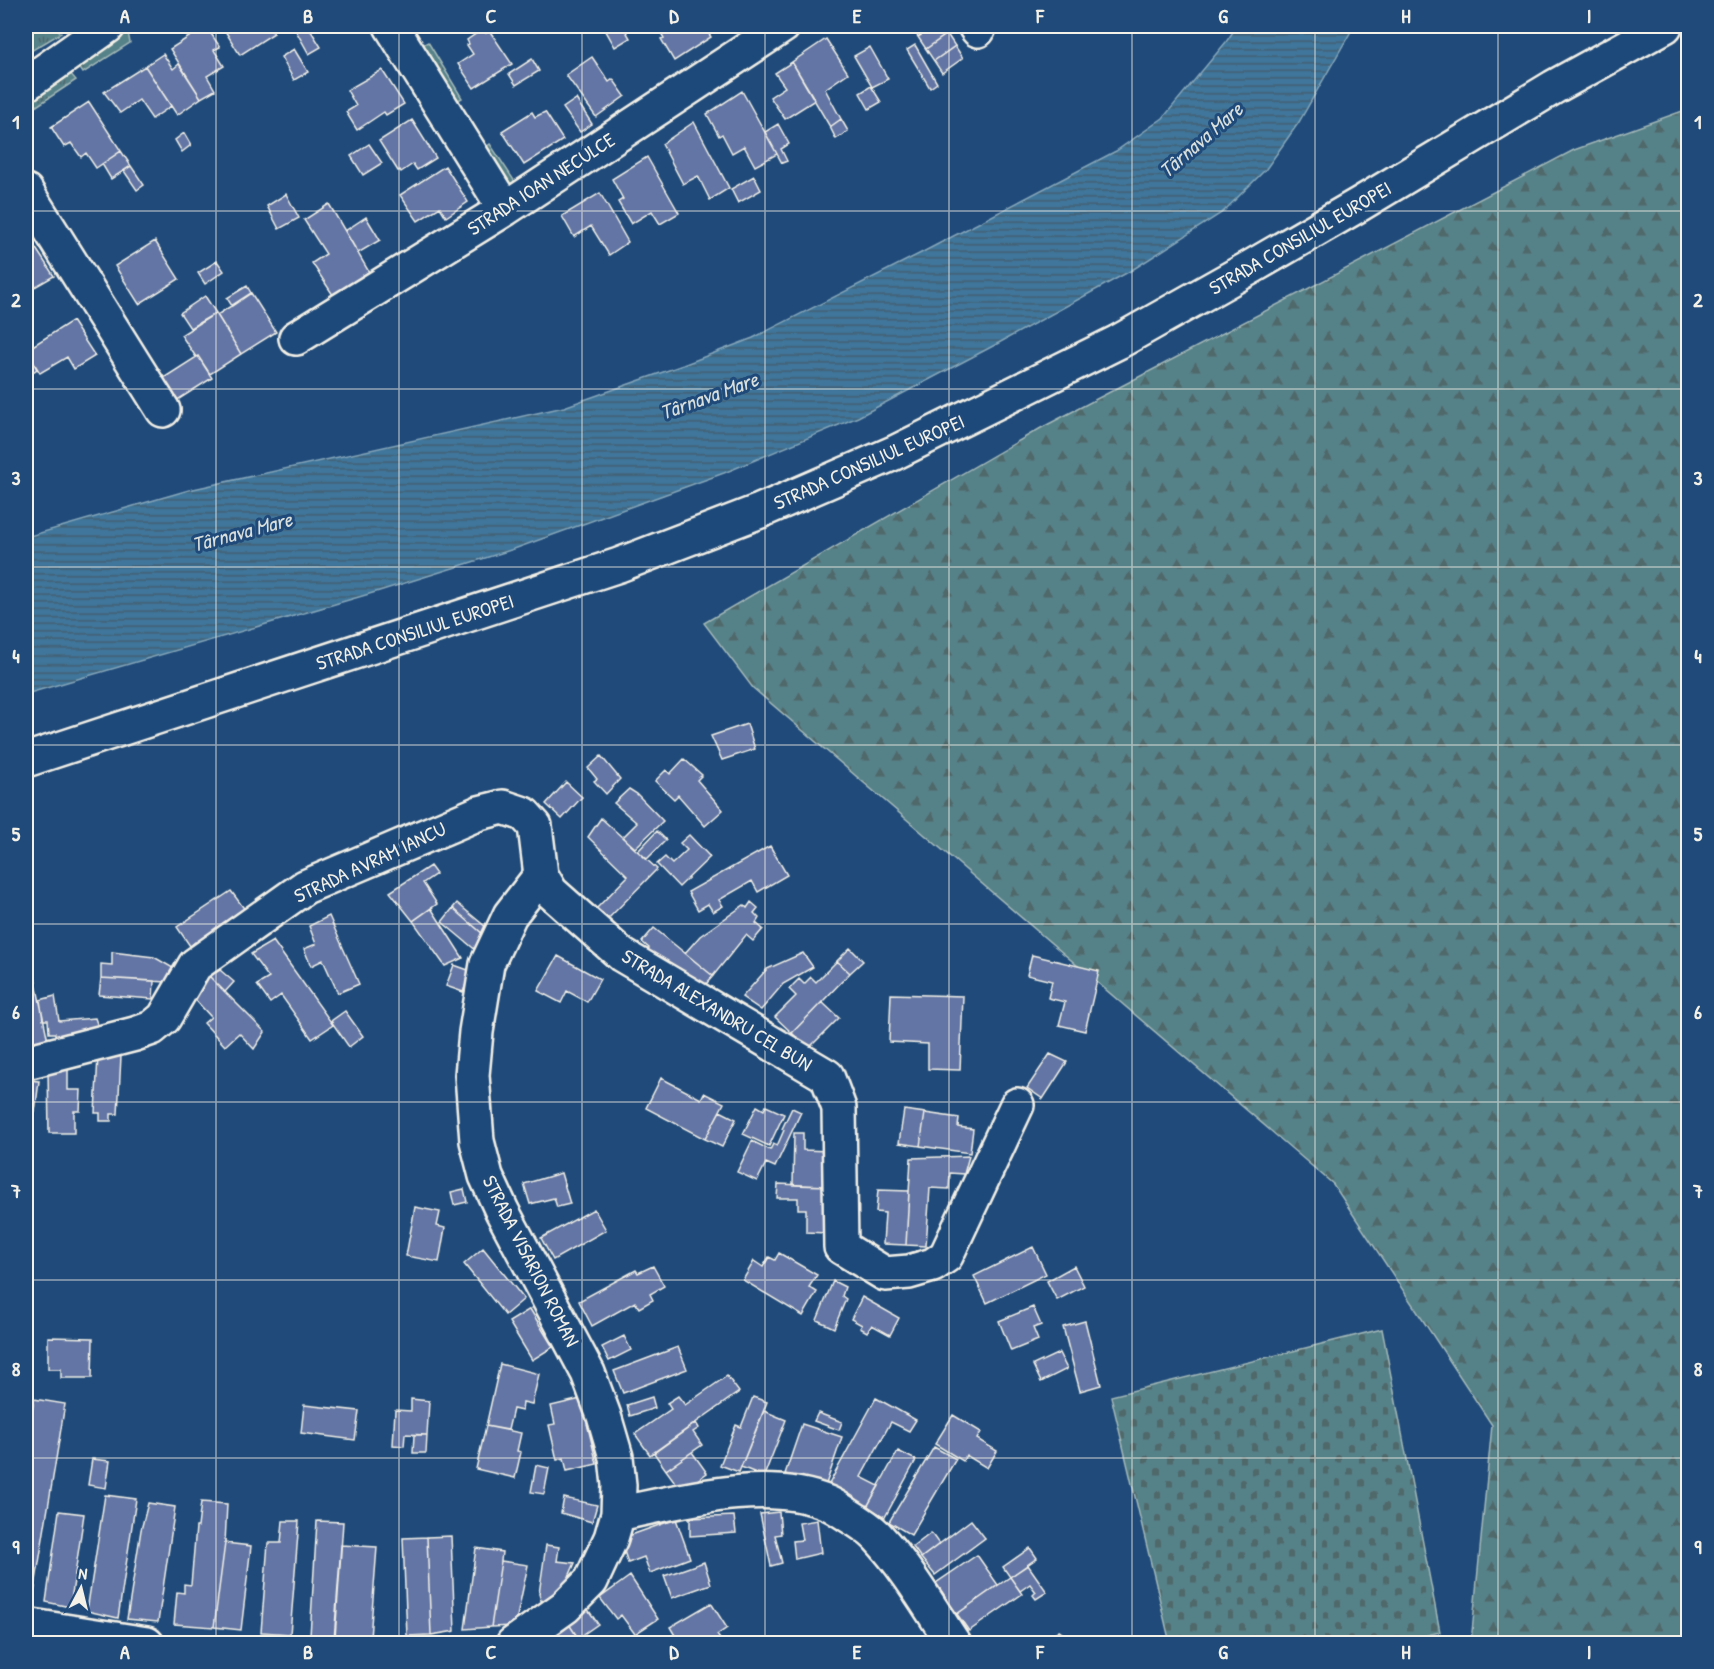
<svg xmlns="http://www.w3.org/2000/svg" width="1714" height="1669" viewBox="0 0 1714 1669" font-family="'Patrick Hand',sans-serif">
<style>
.grass{fill:url(#grass-tufts);stroke:#a4b9b8;stroke-width:1.5}
.forest{fill:url(#forest-firs);stroke:#a4b9b8;stroke-width:1.5}
.cemetery{fill:url(#cemetery-stones);stroke:#a4b9b8;stroke-width:1.5}
.water{fill:url(#water-rules);stroke:#87a7ba;stroke-width:1.5}
.building{fill:#6275a4;stroke:#f4f1e8;stroke-width:1.5}
.lines{fill:none;stroke-linecap:round;stroke-linejoin:round}
.minor-casing{stroke:#f4f1e8;stroke-width:38}
.highway-casing{stroke:#f4f1e8;stroke-width:38}
.minor{stroke:#1f4a7a;stroke-width:33}
.highway{stroke:#1f4a7a;stroke-width:33}
.grid{fill:none;stroke:#f4f1e8;stroke-width:1.5;stroke-opacity:0.55}
.labels{text-anchor:middle;stroke-width:6;stroke-linejoin:round;paint-order:stroke}
.street-label{font-size:20px;fill:#f4f1e8;stroke:#1f4a7a}
.water-label{font-size:21px;font-style:italic;fill:#d9dfdc;stroke:#1f4a7a}
.neatline{fill:none;stroke:#f4f1e8;stroke-width:2}
.grid-label{font-size:20px;text-anchor:middle;font-weight:bold;fill:#f4f1e8}
</style>
<defs>
<pattern id="grass-tufts" width="24" height="20" patternUnits="userSpaceOnUse" patternTransform="scale(1.5)"><rect width="24" height="20" fill="#558188"/><path d="M3 7l-1-3M5 7V3M7 7l1-3M15 17l-1-3M17 17v-4M19 17l1-3" fill="none" stroke="#50676a"/></pattern>
<pattern id="forest-firs" width="22" height="20" patternUnits="userSpaceOnUse" patternTransform="scale(1.5)"><rect width="22" height="20" fill="#558188"/><path d="M5 1l3.5 6h-7zM16 11l3.5 6h-7z" fill="#50676a"/></pattern>
<pattern id="cemetery-stones" width="16" height="16" patternUnits="userSpaceOnUse" patternTransform="scale(1.5)"><rect width="16" height="16" fill="#558188"/><path d="M2 7V4a2 2 0 0 1 4 0v3zM10 15v-3a2 2 0 0 1 4 0v3z" fill="#50676a"/></pattern>
<pattern id="water-rules" width="6" height="5" patternUnits="userSpaceOnUse" patternTransform="scale(1.5)"><rect width="6" height="5" fill="#3f769b"/><path d="M0 2.5h6" fill="none" stroke="#445f70"/></pattern>
</defs>
<rect width="100%" height="100%" fill="#1f4a7a"/>
<filter id="ink" filterUnits="userSpaceOnUse"><feTurbulence type="fractalNoise" baseFrequency=".0167" numOctaves="2"/><feDisplacementMap in="SourceGraphic" scale="12" xChannelSelector="R" yChannelSelector="G"/><feConvolveMatrix kernelMatrix="1 2 1 2 8 2 1 2 1" color-interpolation-filters="sRGB"/></filter>
<g filter="url(#ink)">
<path class="grass" d="M40 26H55L61 33 26 54V35Z
M122 26 128 32 130 43 83 73 73 58Z
M428 42 462 98 457 101 422 45Z
M63 65 76 80 26 113V90Z
M490 144 521 191 509 188 485 148Z"/>
<path class="forest" d="M1688 109V1643H1471L1492 1425 1333 1184 753 688 704 623 1041 428 1574 150Z"/>
<path class="cemetery" d="M1382 1329 1440 1632 1395 1643H1170L1111 1396Z"/>
<path class="water" d="M1237 26H1354L1299 122 1266 169 1223 212 1132 270 995 345 858 417 724 473 514 549 376 592 26 694V537L189 490 564 407 683 365 753 338 921 253 1116 151 1163 118 1226 42Z"/>
<path class="building" d="M206 26 220 47 214 50 224 66 207 76 215 90 201 98 170 49Z
M222 26H269L274 33 240 55Z
M302 26H308L321 47 309 54 295 29Z
M616 26H623L630 38 615 47 606 31Z
M657 26H703L711 37 674 61 661 39 664 38Z
M911 26H935L918 37Z
M935 26H941L947 34 926 49 918 37Z
M483 29 486 33 489 30 512 64 474 88 458 64 473 54 467 45 469 44 467 40Z
M947 34 955 46 934 61 926 49Z
M826 39 848 73 825 89 841 119 830 127 792 62Z
M915 45 937 83 930 88 907 50Z
M955 46 963 58 942 73 934 61Z
M870 47 888 79 872 87 854 56Z
M294 49 308 72 294 80 281 57Z
M163 54 173 69 179 64 201 98 177 115 145 66Z
M592 57 609 82 613 79 625 96 596 117 566 75Z
M532 59 539 71 516 85 509 74Z
M792 62 815 100 785 119 770 97 785 87 775 73Z
M145 66 171 106 152 119 139 100 120 113 104 92Z
M382 70 404 104 386 115 384 112 357 130 346 112 356 106 347 90Z
M871 86 881 102 869 109 860 93Z
M742 91 777 154 755 166 744 146 732 153 722 134 719 136 707 114Z
M576 99 592 124 580 132 563 108Z
M89 102 121 151 96 168 86 153 81 157 71 143 64 147 51 127Z
M532 112 535 117 545 112 563 140 524 165 502 131Z
M841 119 848 131 836 139 830 127Z
M412 120 436 158 417 170 413 164 401 172 400 170 398 171 379 141Z
M694 122 729 188 710 200 698 176 683 184 662 144Z
M778 124 789 144 781 149 787 161 782 163 765 132Z
M184 133 191 145 182 152 175 140Z
M369 144 382 163 363 175 351 156Z
M121 151 131 166 111 179 102 164Z
M647 157 679 213 660 224 652 211 631 224 618 202 623 199 612 179Z
M131 166 144 185 137 190 124 171Z
M445 166 468 202 446 217 440 207 418 221 400 195Z
M754 176 761 190 738 203 731 189Z
M600 193 628 242 609 255 591 226 574 237 562 216Z
M286 194 299 218 279 229 267 206Z
M329 204 369 272 333 295 312 263 326 254 304 220Z
M366 217 380 240 358 253 345 231Z
M29 238 54 276 26 292V240Z
M155 241 179 279 139 304 115 266Z
M217 261 224 271 205 284 198 273Z
M247 286 251 293 232 306 227 298Z
M251 293 276 332 241 354 217 315Z
M205 296 216 313 190 328 180 313Z
M216 313 241 354 210 374 198 356 196 357 181 335Z
M72 321 95 356 74 369 67 357 40 373 26 350Z
M26 350 37 369 26 377Z
M198 356 212 378 176 401 162 379Z
M747 724 755 749 722 760 711 736Z
M601 756 620 779 606 794 594 781 597 779 588 768Z
M684 759 702 775 697 780 723 810 705 826 678 795 674 799 655 781 666 770 670 774Z
M566 782 582 797 562 819 546 804Z
M629 789 637 794 663 821 635 848 623 837 637 823 614 803Z
M601 818 657 869 603 924 593 912 628 876 588 837Z
M657 831 666 840 647 859 638 851Z
M689 835 710 857 679 887 657 864 665 857 672 864 687 850 680 843Z
M770 846 787 875 758 892 752 881 719 900 723 906 713 912 708 904 698 910 688 892Z
M430 866 436 874 423 883 437 904 413 921 390 892Z
M231 891 249 915 200 948 195 942 190 946 177 927Z
M751 902 758 908 754 913 759 918 756 923 763 929 753 941 746 935 713 976 685 953 700 936 744 905 747 908Z
M457 903 487 928 484 935 453 908Z
M431 908 463 958 445 966 413 921Z
M453 908 484 935 478 952 442 922Z
M329 916 359 984 338 993 323 960 311 966 304 949 316 944 309 926Z
M654 928 713 976 700 991 644 954 649 948 642 942Z
M273 941 333 1025 312 1039 281 995 270 1003 257 985 269 978 251 954Z
M850 948 863 961 850 973 837 961Z
M112 952 154 957 173 968 167 982 101 978V964L112 965Z
M803 953 813 967 783 984 761 1010 742 997 767 969Z
M1032 955 1099 971 1085 1031 1059 1025 1065 1002 1048 998 1052 981 1027 975Z
M558 956 600 979 587 1002 567 991 561 1003 538 991Z
M837 961 850 973 792 1033 775 1017 796 996 789 989 799 979 804 984 811 977 816 982Z
M454 965 471 971 463 992 446 986Z
M33 966 37 988 27 990 26 968Z
M220 970 234 982 225 992 209 976Z
M209 976 265 1032 254 1049 239 1033 225 1046 204 1023 211 1017 190 994Z
M101 978 154 981 153 999 99 995Z
M37 988 49 1046 30 1049 26 1030V990Z
M891 994 963 996 960 1070 928 1069V1044L889 1042Z
M55 996 59 1021 95 1018 101 1035 55 1039V1033H49L48 1020H43L40 1000Z
M822 1002 839 1018 808 1049 792 1033Z
M345 1011 363 1036 349 1047 331 1021Z
M1050 1054 1067 1062 1043 1099 1027 1088Z
M98 1056H121L118 1114H111V1121H100V1113H95Z
M68 1065V1090H81L80 1111H74V1133H49L48 1069Z
M661 1078 701 1099 704 1093 724 1103 705 1139 646 1108Z
M26 1080 39 1081 35 1112 26 1111Z
M757 1106 764 1110 766 1106 784 1114 769 1146 743 1134Z
M792 1108 801 1112 775 1167 766 1163 757 1181 737 1172 752 1141 770 1150 773 1144 777 1146 784 1130 782 1129Z
M904 1110 925 1113 920 1146 899 1143Z
M26 1111 31 1112 28 1129H26Z
M720 1111 736 1119 722 1147 705 1139Z
M925 1113 959 1118 958 1127 973 1129 970 1153 920 1146Z
M794 1133H803V1150L829 1151 827 1186 793 1185Z
M969 1156 964 1174 950 1173 949 1189 930 1188 926 1246 906 1245 911 1158Z
M561 1173 570 1204 557 1207 554 1198 530 1204 524 1184Z
M778 1184 827 1186 826 1233 806 1232V1209H798V1198H777Z
M464 1189 467 1202 454 1205 451 1192Z
M878 1190 909 1191 906 1245 883 1244 885 1213 876 1212Z
M415 1207 440 1212 437 1226 445 1228 439 1262 406 1256Z
M594 1209 606 1230 553 1260 541 1238Z
M1033 1247 1046 1274 987 1303 974 1276Z
M483 1248 524 1299 505 1315 464 1264Z
M779 1253 817 1275 809 1287 817 1292 803 1316 743 1280 754 1261 763 1267 769 1257 775 1260Z
M653 1266 664 1286 650 1294 653 1300 639 1308 635 1302 592 1326 579 1301 636 1270 638 1273Z
M1074 1266 1084 1286 1057 1300 1047 1281Z
M833 1281 845 1287 842 1296 846 1299 834 1328 817 1320Z
M862 1297 899 1318 890 1335 872 1325 867 1332 860 1328 862 1325 851 1319Z
M1033 1307 1041 1325 1033 1328 1038 1340 1011 1351 999 1321Z
M530 1309 553 1347 532 1360 509 1322Z
M1085 1321 1101 1385 1080 1391 1063 1327Z
M624 1336 631 1350 609 1361 602 1347Z
M48 1337 93 1338 92 1378H61V1369H48Z
M678 1347 687 1369 623 1393 614 1371Z
M1059 1353 1067 1369 1041 1382 1033 1365Z
M500 1364 539 1374 532 1404 523 1402 522 1411 513 1409 508 1430 486 1426Z
M727 1376 739 1392 650 1455 635 1434 671 1409 667 1403 678 1396 685 1405Z
M26 1397 34 1399 29 1430 26 1429Z
M652 1397 655 1408 630 1416 627 1405Z
M753 1397 767 1402 739 1472 720 1465 736 1425 741 1427Z
M876 1398 916 1420 909 1431 891 1422 861 1477 879 1486 867 1507 828 1486Z
M34 1399 65 1404 33 1599 26 1597V1452Z
M411 1399 429 1401 427 1435 405 1434 404 1446 393 1445 395 1410 411 1411Z
M581 1399 597 1464 567 1471 564 1458 557 1460 549 1425 555 1424 551 1406Z
M304 1405 359 1411 355 1440 301 1433Z
M764 1411 786 1420 764 1476 741 1467Z
M818 1413 842 1422 839 1430 814 1421Z
M953 1415 981 1432 977 1439 997 1451 987 1468 966 1455 963 1461 935 1444Z
M696 1423 699 1428 693 1432 702 1445 666 1470 654 1453Z
M802 1424 842 1437 825 1487 785 1474Z
M486 1426 521 1433 517 1451 521 1452 515 1478 476 1469Z
M414 1435H427L426 1453H413Z
M934 1447 956 1459 911 1535 889 1522Z
M898 1451 916 1460 885 1517 867 1507Z
M692 1452 707 1473 693 1483 692 1481 680 1489 666 1470Z
M92 1459 110 1461 106 1488 88 1485Z
M536 1465 549 1468 544 1494 531 1492Z
M105 1495 136 1499 118 1618 87 1611Z
M564 1498 597 1505 592 1522 561 1513Z
M201 1502 227 1504 225 1543 214 1627 174 1624 177 1592 184 1593V1584L191 1585 196 1527H198Z
M148 1503 175 1507 158 1622 127 1619 141 1530Z
M59 1511 84 1514 70 1607 46 1602Z
M779 1512 781 1534 775 1535 782 1563 771 1566 760 1514Z
M734 1516 736 1533 690 1536V1518Z
M676 1519 690 1558 650 1573 644 1557 628 1563 620 1539Z
M817 1520 821 1553 795 1559 793 1541 802 1540 799 1523Z
M971 1520 985 1538 935 1575 921 1558Z
M283 1521H299L290 1634 261 1632 268 1543H281Z
M317 1521 343 1522 335 1638 310 1636Z
M931 1533 939 1544 921 1558 913 1547Z
M451 1536 455 1631 431 1635 427 1537Z
M427 1537 431 1635 407 1636 403 1538Z
M225 1543 251 1546 241 1630 214 1627Z
M341 1545 377 1547 370 1638 334 1641Z
M546 1545 559 1547 557 1561 575 1563 567 1581 544 1610 539 1594Z
M476 1548 502 1552 501 1561 491 1627 465 1629Z
M1030 1548 1037 1558 1010 1577 1003 1567Z
M977 1555 998 1585 957 1614 936 1583Z
M501 1561 528 1565 515 1626 491 1627Z
M704 1562 711 1584 672 1598 664 1576Z
M1028 1565 1047 1592 1036 1599 1033 1595 1036 1592 1030 1584 1020 1591 1010 1577Z
M630 1576 658 1619 635 1634 621 1615 616 1619 600 1598Z
M1010 1577 1022 1594 969 1631 957 1614Z
M711 1603 727 1628 717 1635 722 1642 680 1644 670 1627Z
M587 1608 598 1624 578 1638 567 1621Z
M567 1621 578 1638 570 1644H536Z
M1058 1630 1077 1644H1048Z"/>
<g class="lines">
<defs>
<path id="minor" d="M391 26 505 209
M975 26 978 30
M26 84 108 26
M26 191 163 410
M296 338 505 209 783 26
M26 1062 135 1034 152 1028 164 1018 195 965 305 887 479 813 503 807 524 814 535 826 541 875 551 892 622 955 827 1076 839 1108 841 1247 885 1274 909 1272 933 1265 946 1256 1017 1105
M618 1514C680 1501 768 1477 828 1503 835 1506 842 1511 848 1515 858 1521 869 1528 877 1536 907 1568 930 1608 954 1644
M26 1625 147 1644
M513 1644 565 1607 591 1581 611 1538 618 1514 619 1485 616 1457 604 1416 588 1373 502 1211 486 1176 477 1141 472 1075 476 1032 487 964 510 915 541 875"/>
<path id="highway" d="M26 760 619 565 760 511 894 453 1118 342 1253 266 1360 204 1554 87 1665 26"/>
</defs>
<use href="#minor" class="minor-casing"/>
<use href="#highway" class="highway-casing"/>
<use href="#minor" class="minor"/>
<use href="#highway" class="highway"/>
</g>
</g>
<path class="grid" d="M216 26V1644M399 26V1644M582 26V1644M765 26V1644M949 26V1644M1132 26V1644M1315 26V1644M1498 26V1644M26 211H1688M26 389H1688M26 567H1688M26 745H1688M26 924H1688M26 1102H1688M26 1280H1688M26 1458H1688"/>
<g class="labels">
<g class="street-label">
<text transform="translate(541 184) rotate(-33)" y="7">STRADA IOAN NECULCE</text>
<text transform="translate(1300 238) rotate(-30)" y="7">STRADA CONSILIUL EUROPEI</text>
<text transform="translate(869 462) rotate(-24)" y="7">STRADA CONSILIUL EUROPEI</text>
<text transform="translate(415 632) rotate(-18)" y="7">STRADA CONSILIUL EUROPEI</text>
<text transform="translate(370 862) rotate(-25)" y="7">STRADA AVRAM IANCU</text>
<text transform="translate(717 1010) rotate(31)" y="7">STRADA ALEXANDRU CEL BUN</text>
<text transform="translate(531 1261) rotate(63)" y="7">STRADA VISARION ROMAN</text>
</g>
<g class="water-label">
<text transform="translate(1201 140) rotate(-41)" y="7">Târnava Mare</text>
<text transform="translate(709 396) rotate(-20)" y="7">Târnava Mare</text>
<text transform="translate(242 532) rotate(-15)" y="7">Târnava Mare</text>
</g>
</g>
<rect width="1714" height="1669" fill="none" stroke="#1f4a7a" stroke-width="66"/>
<g transform="translate(81 1588) rotate(7)" stroke="#1f4a7a" stroke-width="4.5" paint-order="stroke">
<path d="M0-4.5L10 22L0 15L-10 22Z" fill="#f4f1e8"/>
<text y="-9" font-size="16" font-weight="bold" text-anchor="middle" fill="#f4f1e8">N</text>
</g>
<rect x="33" y="33" width="1648" height="1603" class="neatline"/>
<g class="grid-label">
<text x="125" y="23">A</text>
<text x="308" y="23">B</text>
<text x="491" y="23">C</text>
<text x="674" y="23">D</text>
<text x="857" y="23">E</text>
<text x="1040" y="23">F</text>
<text x="1223" y="23">G</text>
<text x="1406" y="23">H</text>
<text x="1589" y="23">I</text>
<text x="16" y="129">1</text>
<text x="1698" y="129">1</text>
<text x="16" y="307">2</text>
<text x="1698" y="307">2</text>
<text x="16" y="485">3</text>
<text x="1698" y="485">3</text>
<text x="16" y="663">4</text>
<text x="1698" y="663">4</text>
<text x="16" y="841">5</text>
<text x="1698" y="841">5</text>
<text x="16" y="1019">6</text>
<text x="1698" y="1019">6</text>
<text x="16" y="1198">7</text>
<text x="1698" y="1198">7</text>
<text x="16" y="1376">8</text>
<text x="1698" y="1376">8</text>
<text x="16" y="1554">9</text>
<text x="1698" y="1554">9</text>
<text x="125" y="1659">A</text>
<text x="308" y="1659">B</text>
<text x="491" y="1659">C</text>
<text x="674" y="1659">D</text>
<text x="857" y="1659">E</text>
<text x="1040" y="1659">F</text>
<text x="1223" y="1659">G</text>
<text x="1406" y="1659">H</text>
<text x="1589" y="1659">I</text>
</g>
</svg>
